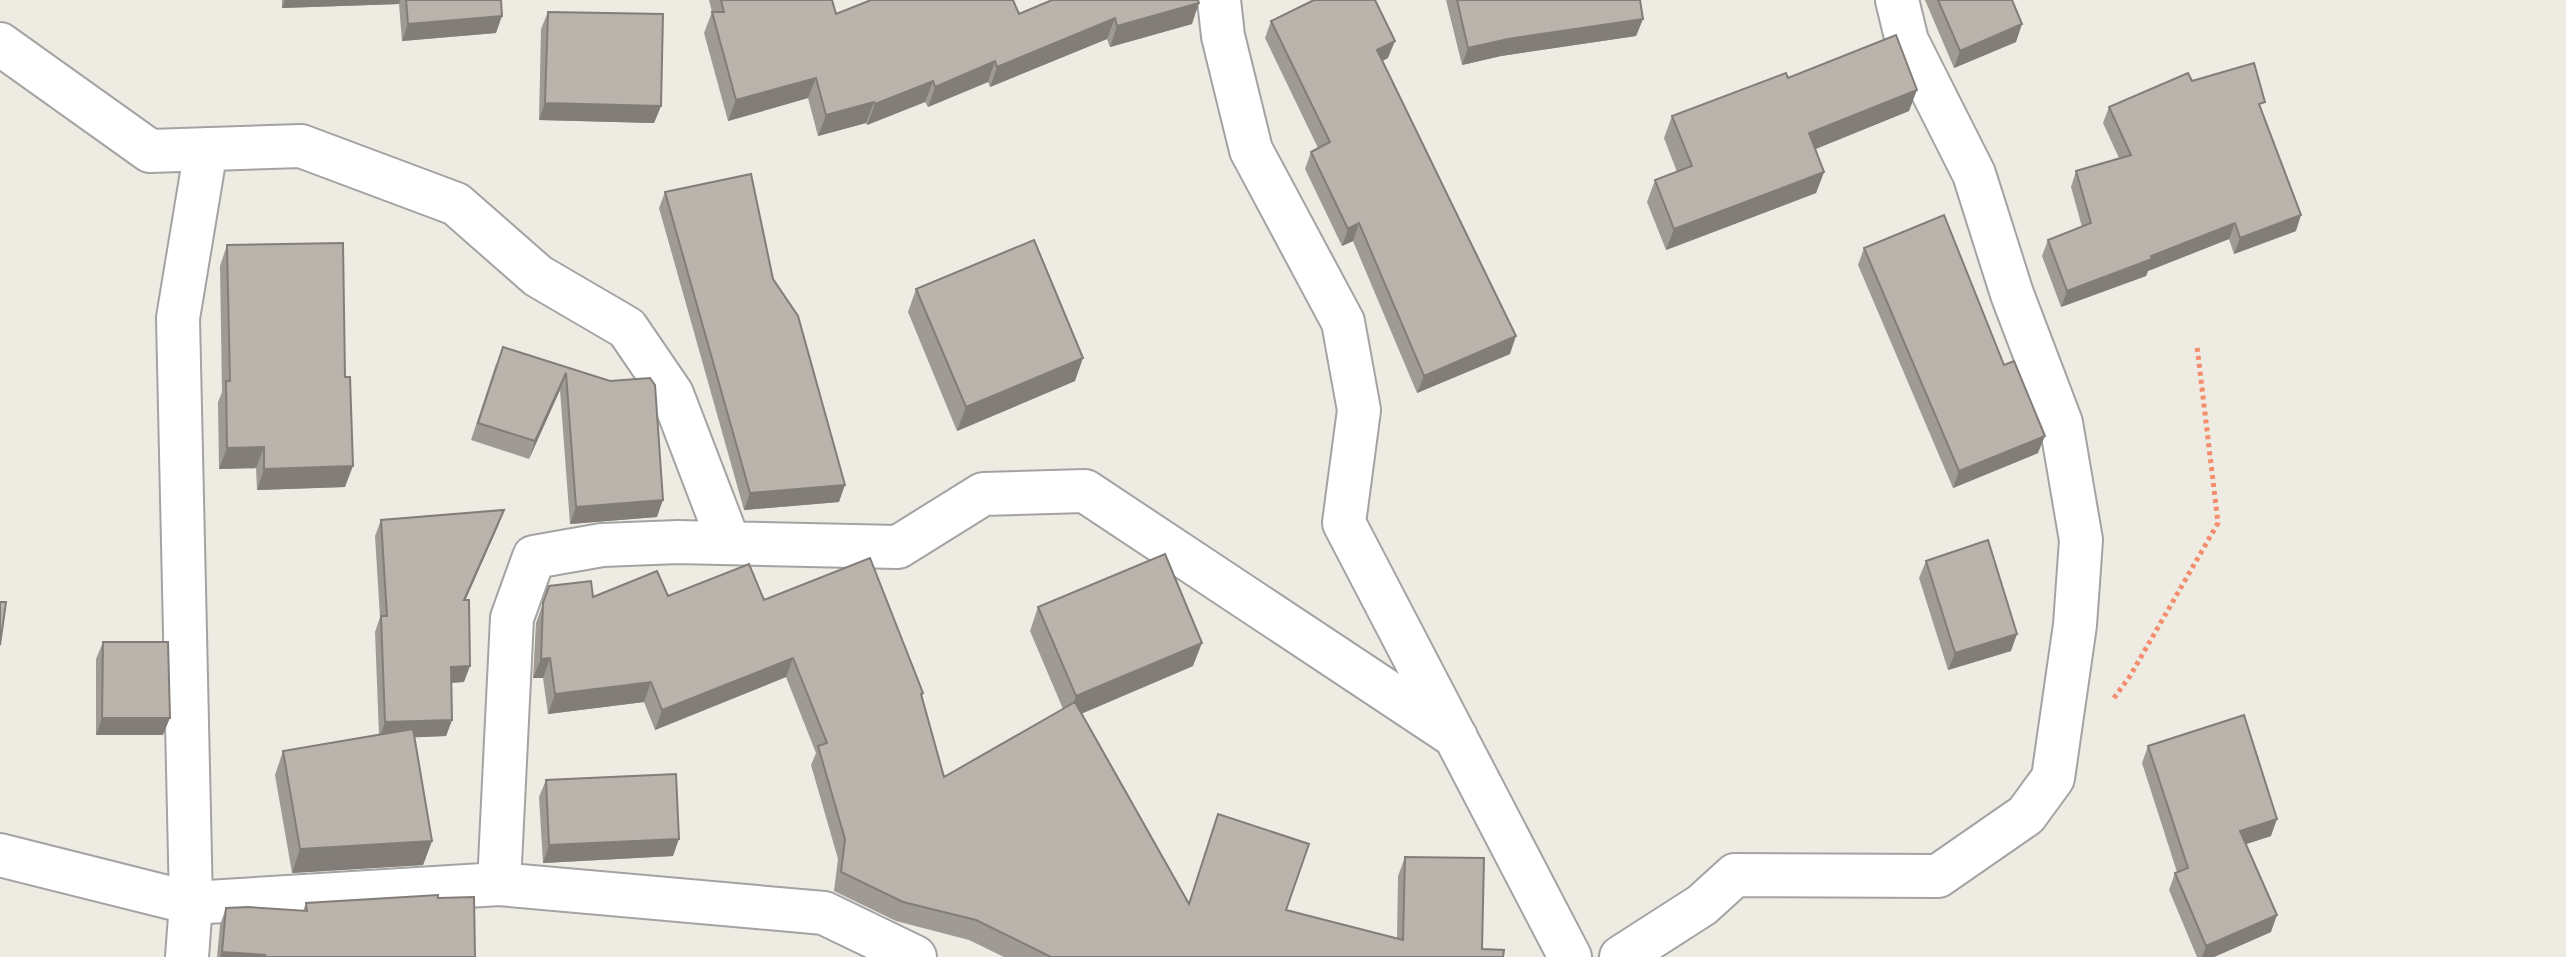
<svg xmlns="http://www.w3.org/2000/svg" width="2566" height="957" viewBox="0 0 2566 957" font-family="Poppins,sans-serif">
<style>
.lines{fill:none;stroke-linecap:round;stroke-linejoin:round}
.street-casing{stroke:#a3a3a3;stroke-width:46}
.path{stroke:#f38d6e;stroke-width:5;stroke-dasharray:4 4;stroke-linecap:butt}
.street{stroke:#fff;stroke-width:42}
.wall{fill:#9f9a94}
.shaded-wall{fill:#827d78}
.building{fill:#b9b3ac;stroke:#827d78;stroke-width:2}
</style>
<rect width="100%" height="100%" fill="#edebe2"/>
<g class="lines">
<defs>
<path id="street" d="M1219 0 1223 36 1251 150 1343 322 1359 410 1344 523 1570 957
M0 44 150 151 301 146 456 204 538 276 627 328 672 394 729 543
M0 855 191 903 499 884 824 913 915 957
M499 884 512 618 534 557 602 545 678 542 898 547 983 494 1085 491 1456 737
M187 957 191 903 178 318 206 149
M1621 957 1702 905 1735 875 1938 876 2026 815 2053 778 2075 625 2081 540 2061 423 2012 294 1974 174 1907 41 1897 0"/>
</defs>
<use href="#street" class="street-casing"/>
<path class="path" d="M2114 698 2130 676 2218 523 2197 346"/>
<use href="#street" class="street"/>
</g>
<path class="wall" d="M282 0H501L496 33 402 41 399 4 282 8Z
M709 0H832L836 14H1019L1192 24 1110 47 1107 39 990 87 988 82 928 107 925 102 867 125 866 123 818 136 808 98 728 121 704 33 712 12Z
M1446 0H1640L1643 19 1636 36 1501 56 1462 65Z
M1925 0H2012L2016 42 1954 68Z
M548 12 661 106 654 123 539 120 541 29Z
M1271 21 1388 58 1382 61 1510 354 1417 393 1353 241 1342 246 1305 169 1311 152 1318 148 1265 38Z
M1788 78 1909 111 1815 149 1824 172 1816 193 1666 250 1647 202 1655 180 1677 172 1664 138 1672 116Z
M2109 107 2261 111 2296 231 2234 254 2229 239 2148 271 2146 276 2061 307 2042 256 2048 240 2082 227 2071 187 2076 171 2119 158 2103 123Z
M665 192 773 279 839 502 744 510 659 208Z
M227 245 345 487 257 490 256 468 219 469 218 402 222 392 220 266Z
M1864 248 2004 365 2038 453 1953 488 1858 265Z
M916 289 1075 381 957 431 908 312Z
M496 364 610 381 657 517 570 524 560 390 529 459 471 440Z
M381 520 498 526 465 600 464 682 451 683 452 720 446 736 414 737 432 841 423 865 292 873 275 775 283 751 379 735 375 632 380 617 375 536Z
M1926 561 2011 651 1948 670 1919 578Z
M549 586 593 597 668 596 764 600 923 693 922 698 944 777 1063 709 1030 631 1038 607 1193 666 1082 713 1189 903 1218 814 1286 910 1397 938 1398 876 1405 857 1482 949 1503 957H1004L969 940 896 921 834 891 838 859 811 765 816 753 786 677 655 730 644 702 548 714 543 678H533L536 623Z
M103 642 163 735H96V659Z
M2148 746 2271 836 2246 844 2271 932 2214 957H2197L2169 890 2175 873 2177 872 2142 763Z
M546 780 673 856 543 863 539 797Z
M438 898 475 957H217L220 925 226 908 303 911 306 903Z"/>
<path class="shaded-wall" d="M285 0H400L399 4 282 8Z
M1199 3 1192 24 1110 47 1117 26Z
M502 16 496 33 402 41 408 24Z
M1115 18 1107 39 990 87 997 67Z
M1643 19 1636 36 1501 56 1462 65 1468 48 1508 39Z
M2022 24 2016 42 1954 68 1960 51Z
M1395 41 1388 58 1371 67 1377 50Z
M995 61 988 82 928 107 935 87Z
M816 78 808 98 728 121 736 100Z
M933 81 925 102 867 125 875 104Z
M1917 90 1909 111 1801 155 1809 133Z
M874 102 866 123 818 136 826 115Z
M545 103 661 106 654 123 539 120Z
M1824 172 1816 193 1666 250 1674 229Z
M2301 215 2296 231 2234 254 2240 238Z
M1359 223 1353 241 1342 246 1348 229Z
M2235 223 2229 239 2148 271 2146 276 2061 307 2067 291 2151 256Z
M1516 336 1510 354 1417 393 1424 376Z
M1083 358 1075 381 957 431 966 407Z
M566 373 560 390 529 459 535 441Z
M2045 436 2038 453 1953 488 1959 471Z
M264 447 256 468 219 469 227 448Z
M353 466 345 487 257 490 264 469Z
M845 485 839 502 744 510 750 493Z
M663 500 657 517 570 524 576 507Z
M504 510 498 526 458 617 464 600Z
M2017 634 2011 651 1948 670 1955 653Z
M1202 643 1193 666 1067 720 1076 696Z
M550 658 543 678H533L541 659Z
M793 658 786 677 655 730 662 710Z
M470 666 464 682 445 683 451 667Z
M651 682 644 702 548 714 555 694Z
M102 718H170L163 735H96Z
M452 720 446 736 379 739 385 722Z
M2277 819 2271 836 2234 848 2240 831Z
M679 839 673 856 543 863 549 845Z
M432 841 423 865 292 873 300 849Z
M2277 915 2271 932 2214 957H2202L2206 946Z
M222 952 265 955 264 957H220Z"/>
<path class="building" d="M406 0H501L502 16 408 24Z
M721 0H832L836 14 871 0H1013L1019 14 1052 0H1198L1199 3 1117 26 1115 18 997 67 995 61 935 87 933 81 875 104 874 102 826 115 816 78 736 100 712 12H724Z
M1314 0H1375L1395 41 1377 50 1516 336 1424 376 1359 223 1348 229 1311 152 1330 142 1271 21Z
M1457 0H1640L1643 19 1508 39 1468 48Z
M1938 0H2012L2022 24 1960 51Z
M548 12 663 14 661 106 545 103Z
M1896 35 1917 90 1809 133 1824 172 1674 229 1655 180 1692 166 1672 116 1786 73 1788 78Z
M2254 63 2265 102 2259 104 2301 215 2240 238 2235 223 2151 256 2152 259 2067 291 2048 240 2091 223 2076 171 2131 155 2109 107 2188 73 2192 81Z
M751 174 773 279 798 316 845 485 750 493 665 192Z
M1944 215 2004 365 2014 361 2045 436 1959 471 1864 248Z
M1034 240 1083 358 966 407 916 289Z
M343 243 345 377H350L353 466 264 469V447L227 448 226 381H230L227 245Z
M503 347 610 381 650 378 655 385 663 500 576 507 566 373 535 441 478 423Z
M504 510 464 600H469L470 666 451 667 452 720 385 722 381 616H387L381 520Z
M1988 540 2017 634 1955 653 1926 561Z
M1165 554 1202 643 1076 696 1038 607Z
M870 558 923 693 921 694 944 777 1075 702 1189 904 1218 814 1309 844 1286 910 1403 940 1405 857 1484 858 1482 949 1504 950 1503 957H1051L976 920 903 902 841 872 845 839 818 746 827 743 793 658 662 710 651 682 555 694 550 658 541 659 543 603 549 586 591 581 593 597 657 571 668 596 749 564 764 600Z
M0 602H6L0 645Z
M103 642H168L170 718H102Z
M2244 715 2277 819 2240 831 2277 915 2206 946 2175 873 2188 868 2148 746Z
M413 729 432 841 300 849 283 751Z
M676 774 679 839 549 845 546 780Z
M438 895V898L474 897 475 957H264L265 955 222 952 226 908 248 907 307 911 306 903Z"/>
</svg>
